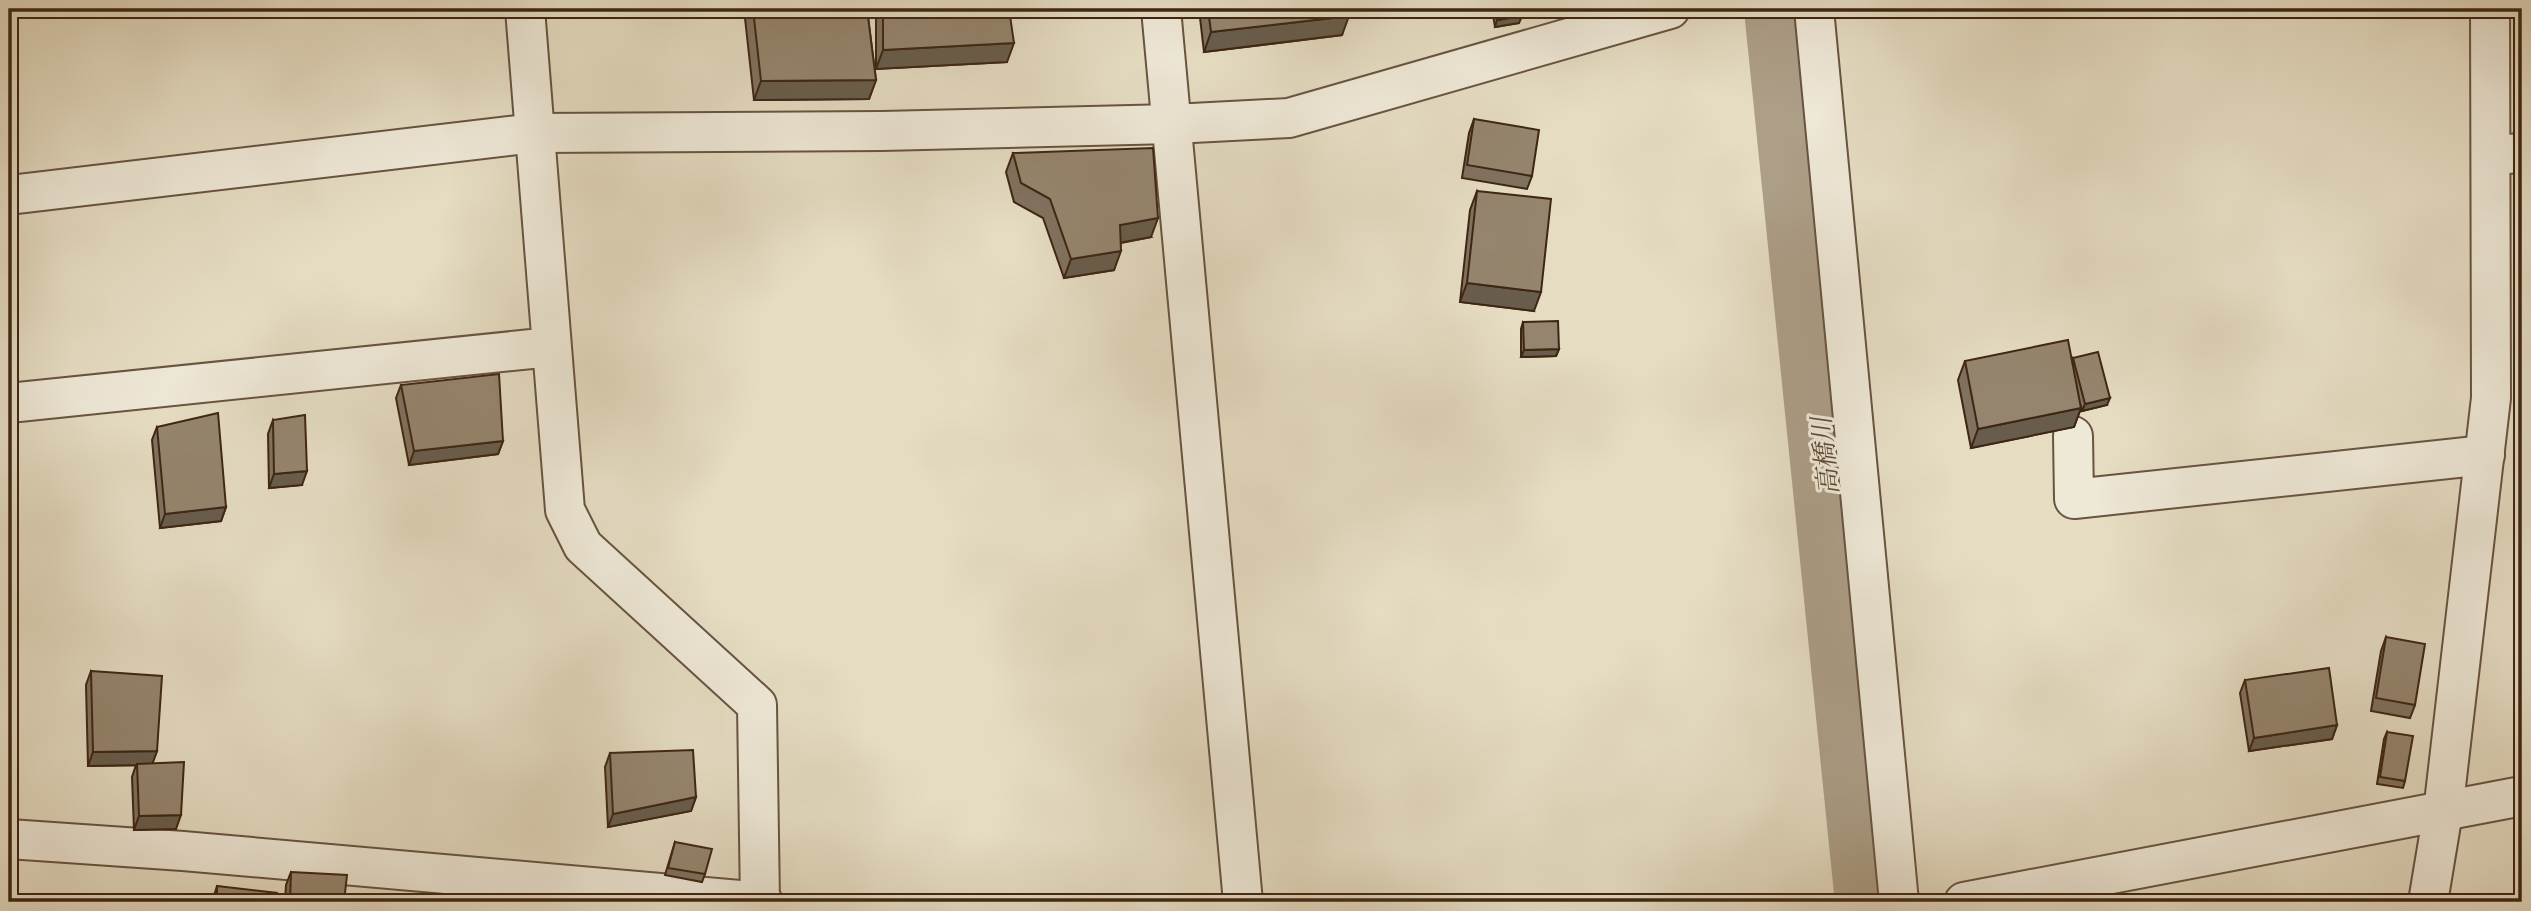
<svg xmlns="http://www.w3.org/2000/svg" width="2531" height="911" viewBox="0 0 2531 911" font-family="'Old Standard TT','Noto Serif JP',serif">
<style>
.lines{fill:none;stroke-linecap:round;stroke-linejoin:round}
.river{stroke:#ac9e87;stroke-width:70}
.minor-casing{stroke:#685440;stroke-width:42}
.tertiary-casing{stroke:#685440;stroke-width:42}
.minor{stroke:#eee8d7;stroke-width:38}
.tertiary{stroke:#eee8d7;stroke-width:38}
.wall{fill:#80725f;stroke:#3e2614;stroke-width:2}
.shaded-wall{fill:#685d4d;stroke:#3e2614;stroke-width:2}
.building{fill:#95856e;stroke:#3e2614;stroke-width:2}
.labels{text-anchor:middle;stroke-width:6;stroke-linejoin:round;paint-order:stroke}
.water-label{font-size:26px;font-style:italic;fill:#5f4a36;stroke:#eee8d7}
</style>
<rect width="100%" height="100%" fill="#e5dcc2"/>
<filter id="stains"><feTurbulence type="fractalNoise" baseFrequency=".00286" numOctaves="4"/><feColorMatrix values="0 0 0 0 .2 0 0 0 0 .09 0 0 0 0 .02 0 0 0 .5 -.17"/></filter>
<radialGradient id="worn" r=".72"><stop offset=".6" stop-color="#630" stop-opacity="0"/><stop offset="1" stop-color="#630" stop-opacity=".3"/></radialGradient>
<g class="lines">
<path class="river" d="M1779 9 1870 902"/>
<defs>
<path id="minor" d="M525 9 565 510 583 546 757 705 760 902
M1161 9 1243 902
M1814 9 1899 902
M2491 155 2522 153
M9 403 551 347
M2073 436 2074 499 2485 455
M9 839 183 851 763 902
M1964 902 2522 796"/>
<path id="tertiary" d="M9 195 535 133 882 131 1173 124 1289 118 1670 9
M2428 902 2443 812 2491 398 2490 9"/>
</defs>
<use href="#minor" class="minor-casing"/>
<use href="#tertiary" class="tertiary-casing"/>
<use href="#minor" class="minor"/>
<use href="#tertiary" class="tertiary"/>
</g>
<path class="wall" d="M744 9H867L876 80 869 99 754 100Z
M876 9H1009L1007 62 876 69Z
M1199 9H1348L1342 35 1204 52Z
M1492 9H1520L1519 23 1495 27Z
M1474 119 1532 176 1527 189 1462 178 1469 133Z
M1013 153 1151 237 1121 243 1114 270 1064 278 1043 218 1014 202 1006 172Z
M1477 191 1534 311 1460 302 1470 210Z
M1523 322 1559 349 1556 356 1521 357V329Z
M2073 358 2107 405 2082 411 2080 404 2081 408 2074 427 1971 448 1958 380 1965 361H2072Z
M401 385 503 441 498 454 409 465 396 398Z
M273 420 302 485 269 488 268 434Z
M157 427 226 507 221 521 160 528 152 440Z
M2386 637 2415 705 2410 718 2371 711 2381 651Z
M91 671 157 751 152 763 176 829 134 830 132 777 136 765 88 766 86 685Z
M2245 680 2337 725 2332 739 2249 751 2240 693Z
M2387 732 2405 781 2403 788 2377 784 2384 739Z
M610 753 696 797 691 811 608 827 605 767Z
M675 842 705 874 702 882 665 875Z
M291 872 344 902H285L286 885Z
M217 886 277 902H212Z"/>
<path class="shaded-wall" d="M1349 16 1342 35 1204 52 1211 32Z
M1522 16 1519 23 1495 27 1497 20Z
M1014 43 1007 62 876 69 883 50Z
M876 80 869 99 754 100 761 81Z
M1158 218 1151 237 1113 244 1120 225Z
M1121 251 1114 270 1064 278 1071 259Z
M1467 283 1541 292 1534 311 1460 302Z
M1559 349 1556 356 1521 357 1524 350Z
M2110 398 2107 405 2082 411 2085 404Z
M2081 408 2074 427 1971 448 1978 429Z
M503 441 498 454 409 465 414 451Z
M307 471 302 485 269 488 274 474Z
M226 507 221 521 160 528 165 514Z
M2337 725 2332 739 2249 751 2254 738Z
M157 751 152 765 88 766 93 752Z
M696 797 691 811 608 827 613 814Z
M181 815 176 829 134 830 139 816Z"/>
<path class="building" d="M753 9H867L876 80 761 81Z
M883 9H1009L1014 43 883 50Z
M1208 9H1348L1349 16 1211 32Z
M1495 9H1520L1522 16 1497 20Z
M1474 119 1539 130 1532 176 1467 165Z
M1153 148 1158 218 1120 225 1121 251 1071 259 1050 199 1021 183 1013 153Z
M1477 191 1551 199 1541 292 1467 283Z
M1558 321 1559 349 1524 350 1523 322Z
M2068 340 2081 408 1978 429 1965 361Z
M2098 352 2110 398 2085 404 2073 358Z
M499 374 503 441 414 451 401 385Z
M218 413 226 507 165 514 157 427Z
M305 415 307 471 274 474 273 420Z
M2386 637 2425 644 2415 705 2376 698Z
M2329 668 2337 725 2254 738 2245 680Z
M91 671 162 676 157 751 93 752Z
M2387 732 2413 736 2405 781 2380 777Z
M693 750 696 797 613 814 610 753Z
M184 762 181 815 139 816 137 764Z
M675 842 712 849 705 874 668 868Z
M291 872 347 875 344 902H290Z
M217 886 277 893V902H217Z"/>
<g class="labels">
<g class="water-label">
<text transform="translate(1825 456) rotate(-96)" y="9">高橋川</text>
</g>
</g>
<rect width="2531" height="911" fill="none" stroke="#e5dcc2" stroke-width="35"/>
<rect x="10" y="10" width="2510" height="890" fill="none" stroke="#3e2614" stroke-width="3.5"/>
<rect x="18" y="18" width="2496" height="876" fill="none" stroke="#3e2614" stroke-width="2"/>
<rect width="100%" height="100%" filter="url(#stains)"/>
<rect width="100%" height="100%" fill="url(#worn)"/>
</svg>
